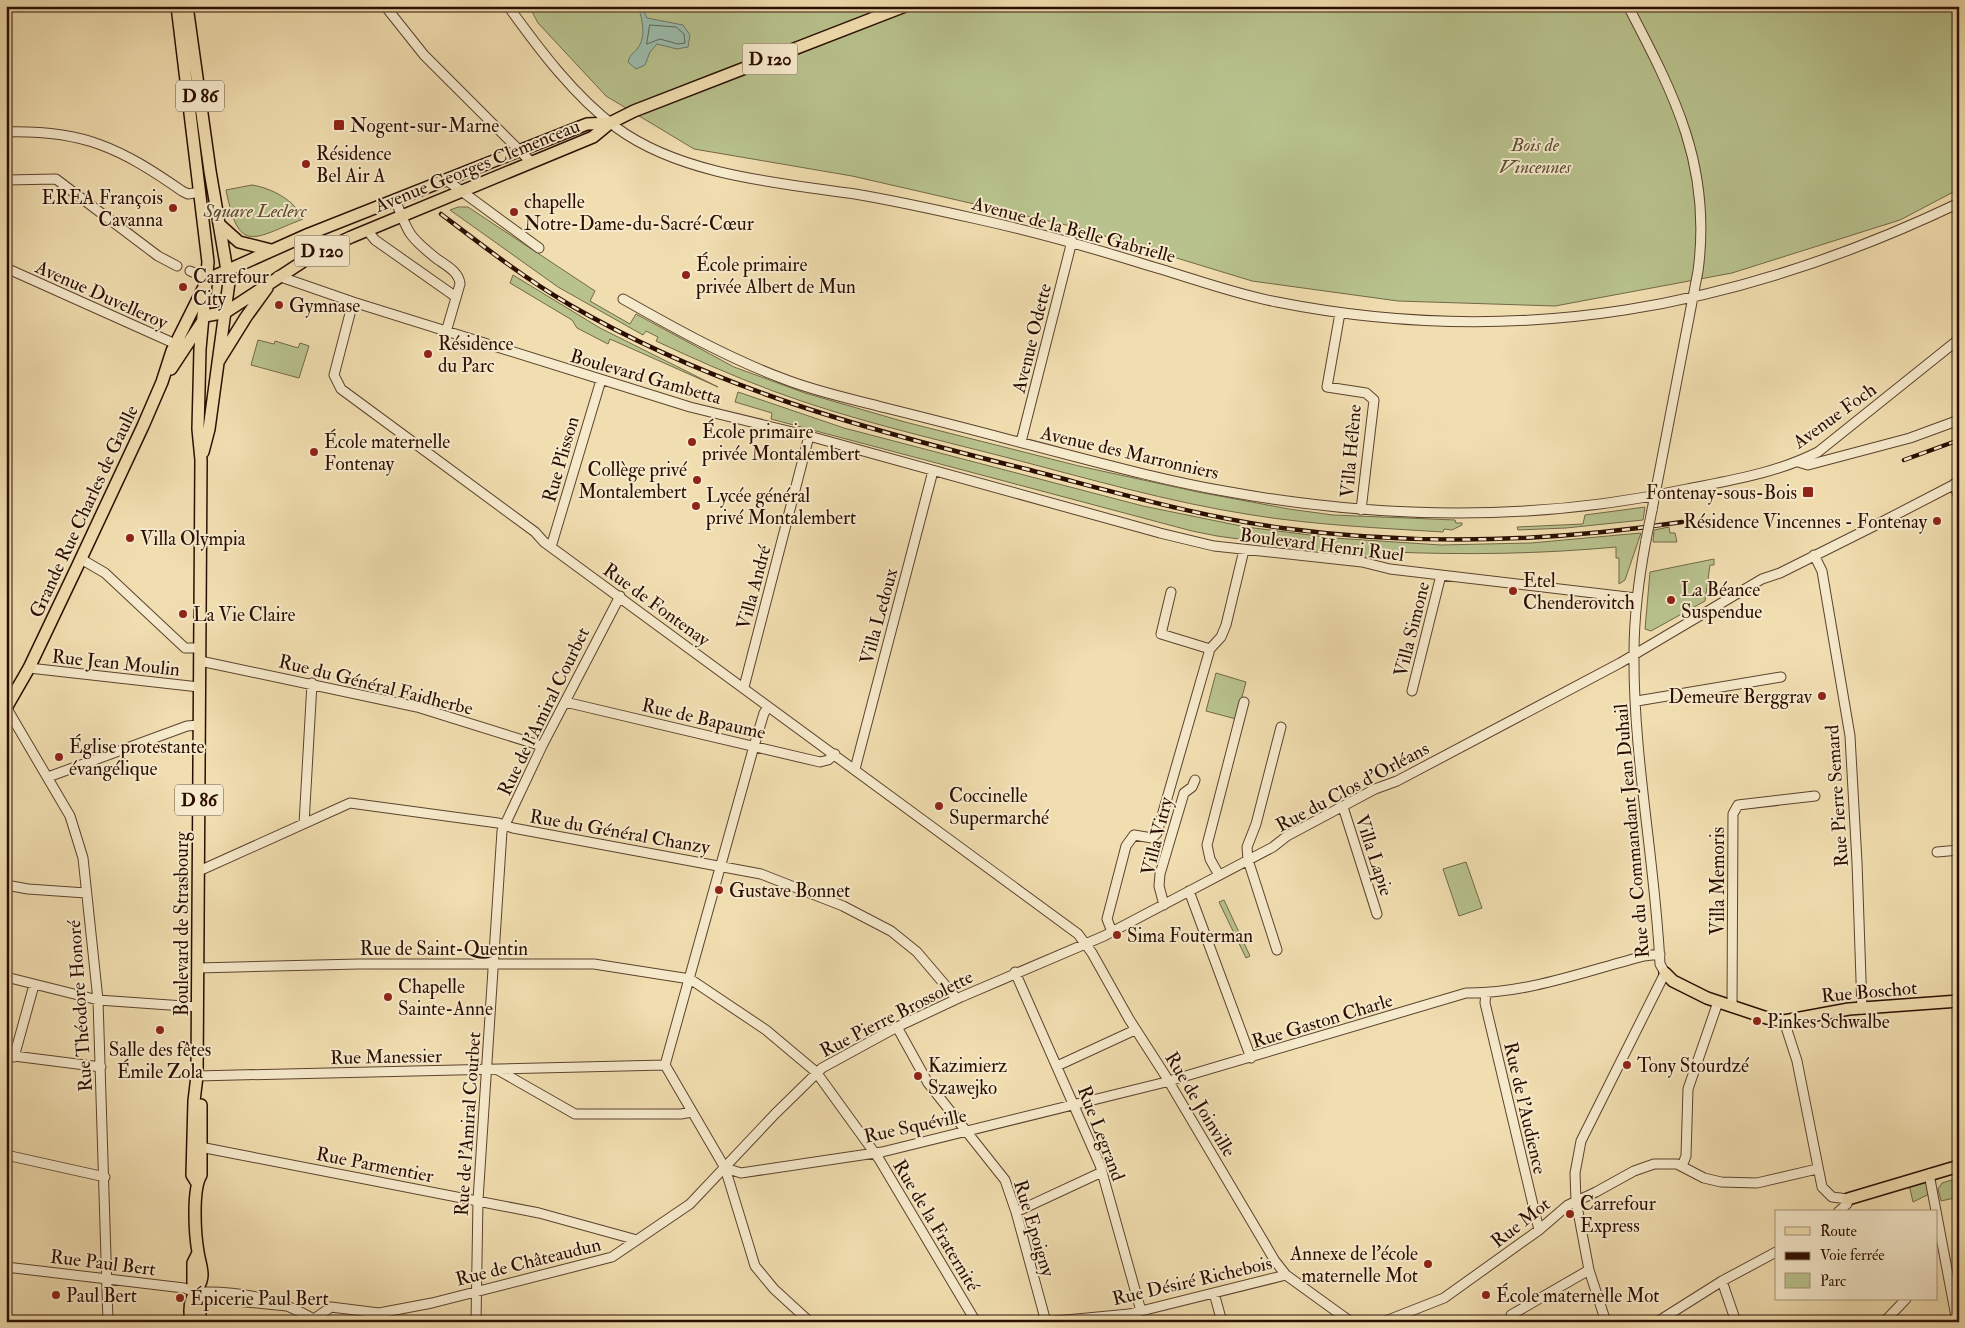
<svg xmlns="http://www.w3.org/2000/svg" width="1965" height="1328" viewBox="0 0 1965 1328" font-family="'IM FELL Double Pica',serif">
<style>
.green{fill:#b8c28d;stroke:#726847}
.water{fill:#9bbcac;stroke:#6e7668}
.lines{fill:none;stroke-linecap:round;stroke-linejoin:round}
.shore{stroke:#636556;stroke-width:1}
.minor-casing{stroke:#5c422d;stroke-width:11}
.major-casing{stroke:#2b0e01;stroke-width:14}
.minor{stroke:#f6eacc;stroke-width:9}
.major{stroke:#f1deb0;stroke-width:11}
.rail-casing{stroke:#2b0e01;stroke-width:4.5}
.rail{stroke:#f6eacc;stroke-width:2.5;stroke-dasharray:8;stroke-linecap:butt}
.minor-bridge-casing{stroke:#5c422d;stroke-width:11;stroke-linecap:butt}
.minor-bridge{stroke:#f6eacc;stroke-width:9}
.poi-dot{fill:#8f2418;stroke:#f6eacc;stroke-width:2}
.labels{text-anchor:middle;stroke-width:4;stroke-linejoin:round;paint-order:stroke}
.shield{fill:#f6eacc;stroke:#68503e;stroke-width:1}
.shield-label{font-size:18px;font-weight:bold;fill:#2b0e01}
.poi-label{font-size:19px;fill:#2b0e01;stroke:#f6eacc;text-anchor:start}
.park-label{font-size:19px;font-style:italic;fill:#5c4d32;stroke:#f6eacc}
.street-label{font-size:19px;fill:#2b0e01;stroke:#f6eacc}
</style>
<rect width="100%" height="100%" fill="#f1deb0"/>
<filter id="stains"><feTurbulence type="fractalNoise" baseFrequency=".004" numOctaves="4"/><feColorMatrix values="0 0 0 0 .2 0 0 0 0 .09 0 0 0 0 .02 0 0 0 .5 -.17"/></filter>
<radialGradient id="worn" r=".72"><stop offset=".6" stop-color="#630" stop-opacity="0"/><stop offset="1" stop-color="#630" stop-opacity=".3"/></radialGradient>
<path class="green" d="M529 6H1959V189L1900 220 1732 273 1555 306 1398 301 1252 281 1075 227 852 176 694 149 606 96 538 23Z
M252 185C271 188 295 200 303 219 252 239 239 255 226 190Z
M458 207H468L595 291 590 301 630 324 636 314 734 367 805 393 905 422 1079 466 1198 492 1289 509 1333 515 1455 520 1456 523H1462V525L1452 530 1444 529 1443 532C1379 528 1315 525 1252 515 1168 502 1086 478 1005 457 927 437 848 419 773 391 733 376 694 359 656 341L658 337 646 331 643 335 558 287 450 210Z
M513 275 600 328 718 387 610 339 608 344 577 328 572 320 510 283Z
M258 340 274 344 275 341 298 348 300 343 309 346 299 378 251 365Z
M738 392 844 428 1143 506 1246 527 1334 538 1441 545 1531 543 1641 533 1625 580 1619 584V558H1616V547C1541 554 1466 555 1391 552L1389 560 1217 536 1192 531 771 419 772 413 735 402Z
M1645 507 1643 520 1566 528 1518 530 1517 527 1583 524 1585 515Z
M1669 527 1670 533H1675L1677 542H1653L1654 530Z
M1714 559V565H1710L1705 601 1651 631 1645 629 1650 572Z
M1216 673 1246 682 1236 719 1206 711Z
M1466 862 1482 908 1459 916 1443 869Z
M1224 900 1250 956 1246 958 1219 902Z
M1959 1178V1197L1941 1201 1938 1189 1942 1183Z
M1922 1181 1926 1183 1929 1194 1913 1202 1909 1185Z"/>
<path class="water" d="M638 6H641L647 18 683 25 690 35 688 47 677 49 657 44 650 52 645 65 636 69 628 62C630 54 633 54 637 49 647 37 642 19 638 6Z"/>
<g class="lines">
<path class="shore" d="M650 25 676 27 684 34 685 43 678 44 660 39 647 44Z"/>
<defs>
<path id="minor" d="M385 6 424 55 531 162
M508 6C539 49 574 96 617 128 681 175 778 183 855 194 896 201 937 210 977 219 1036 232 1093 248 1150 266 1192 278 1234 294 1277 302 1518 350 1739 308 1959 203
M1628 6C1675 96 1712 167 1698 271L1652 510
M6 132C84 130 120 148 182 191L188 194 200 192
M445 179 539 248
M6 180 56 179 158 256 177 266
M395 199C408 233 408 236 437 259 447 266 459 272 460 284L446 332
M367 230 375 240 456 297
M6 268 180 346
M190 271 208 279
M278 276 353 302 690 407 809 436 1160 533 1214 546 1362 562 1390 569 1636 598
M623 299C676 329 728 358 784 379 817 392 852 399 886 408 926 418 966 428 1007 439 1079 457 1151 478 1224 491 1377 519 1535 522 1687 489 1732 480 1777 473 1818 452L1959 339
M353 302 334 375 341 389 535 532 544 542 1078 934 1092 953 1129 1019 1165 1075 1275 1261 1286 1275 1351 1322
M1340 313 1327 387 1366 393 1374 400 1361 510
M1021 442 1072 241
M1798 462 1808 465 1910 438 1959 420
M1954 484 1959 498
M551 547 601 380
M1814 555 1822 571 1850 736 1857 862 1862 1009
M81 559 105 573 185 648H200
M1210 649 1221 637 1226 625 1244 550
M200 661 417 707 542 746
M29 668 199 687
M744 687 809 436
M1412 691 1441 575
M1637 701 1781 677
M565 702 820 762 828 760 835 754
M6 707 70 816 83 858 98 1000 108 1322
M768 707 764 713 754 746 665 1065 725 1168 755 1266 774 1289 810 1322
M855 769 933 471
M48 777 187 726 199 725
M1343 807 1377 914
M304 824 312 683
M1937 852 1959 850
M199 871 350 803 498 823 513 828 761 874 843 906 891 931 917 952 957 999
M1219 875 1210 859 1207 845 1244 702
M6 885 28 889 86 893
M1189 891 1251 1058
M1164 905 1159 886 1160 874 1184 793 1192 787 1195 780
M1112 932 1107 919 1126 846 1134 835 1152 838 1157 833 1210 649 1161 634 1171 592
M1277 950 1248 860 1247 847 1256 824 1281 727
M198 968 359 964H594L690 979 766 1030 816 1072 879 1159 976 1322
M1015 972 1100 1165 1141 1311
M6 977 98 1000 198 1007
M1486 993 1485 1003 1539 1230
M1732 1007 1733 814 1738 805 1815 796
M1784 1021 1797 1061 1822 1187 1832 1197 1848 1199 1847 1204 1838 1212
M897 1027 928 1083 1005 1180 1016 1212 1046 1322
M6 1055 101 1067
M14 1057 34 985
M1057 1066 1135 1030
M498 1070 575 1114H681L692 1112
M197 1076 665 1065
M195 1146 539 1213 637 1240
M6 1155 105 1177
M1682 1166 1686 1156 1688 1089 1718 1002
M725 1168 741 1173 882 1152 1162 1083 1466 993C1526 994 1586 971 1644 956L1660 954
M1929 1174 1957 1322
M1016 1212 1102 1172
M6 1267 184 1288 215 1299 287 1306
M1722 1281 1736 1322
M202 1292C244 1291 283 1300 319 1322
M1214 1293 1222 1322
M1511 1315 1589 1270
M314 1319 331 1307 379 1313 432 1303 612 1257 690 1204 775 1114 822 1068 897 1027 961 997 1104 936 1273 847 1287 836 1375 789 1397 781 1620 663 1762 579 1780 573 1872 527 1959 482
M476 1322 478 1200 502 831 542 746 620 596
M1045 1322 1129 1314 1286 1275
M1383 1322 1444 1298 1539 1230 1568 1205 1596 1192 1634 1171 1654 1164H1677L1704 1178 1721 1182 1757 1183 1817 1169
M1606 1322 1589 1270 1576 1201 1575 1173 1581 1141 1665 973 1660 964C1655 860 1633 757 1634 653 1634 615 1639 577 1646 540
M1657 1322 1722 1281 1776 1252
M1884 1322 1906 1299"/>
<path id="major" d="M177 6 208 262 200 349 198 429 201 460 197 1076 194 1101 192 1175 197 1183
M187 6 210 171 229 282 209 429 203 452
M220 225 239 242 271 250
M208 279 309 234 587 124 610 123
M205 316 226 312 313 255 351 237 593 137 610 123 634 111 905 6
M218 362 246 317 267 288
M171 369 202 322
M6 708 29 668 78 565 143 426 162 382 172 351 205 285
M1665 973 1673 981 1707 998 1767 1018 1784 1021 1849 1009 1959 1001
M1848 1199 1959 1166
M198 1253 193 1263V1286L200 1300V1322
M191 1322C190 1314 189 1306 192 1299 195 1289 202 1286 202 1275 202 1266 199 1260 198 1252 195 1235 192 1190 201 1175V1105"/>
</defs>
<use href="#minor" class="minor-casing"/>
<use href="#major" class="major-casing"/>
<use href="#minor" class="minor"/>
<use href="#major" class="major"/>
<defs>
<path id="rail" d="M441 214C483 246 524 278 570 305 716 389 864 429 1026 469 1111 491 1195 516 1282 528 1415 546 1550 542 1682 522
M1904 460 1959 440"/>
</defs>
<use href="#rail" class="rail-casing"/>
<use href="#rail" class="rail"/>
<defs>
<path id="minor-bridge" d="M1646 540 1652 510"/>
</defs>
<use href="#minor-bridge" class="minor-bridge-casing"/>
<use href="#minor-bridge" class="minor-bridge"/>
</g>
<g class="poi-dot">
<rect x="333" y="119" width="12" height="12" rx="2.5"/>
<circle cx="306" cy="164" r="5"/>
<circle cx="173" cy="208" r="5"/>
<circle cx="514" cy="212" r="5"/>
<circle cx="686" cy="275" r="5"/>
<circle cx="183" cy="287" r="5"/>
<circle cx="279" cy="305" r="5"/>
<circle cx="428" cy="354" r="5"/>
<circle cx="692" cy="442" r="5"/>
<circle cx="314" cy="452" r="5"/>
<circle cx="697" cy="480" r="5"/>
<rect x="1802" y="486" width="12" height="12" rx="2.5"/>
<circle cx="696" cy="506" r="5"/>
<circle cx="1937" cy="521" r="5"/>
<circle cx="130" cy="538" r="5"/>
<circle cx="1513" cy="591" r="5"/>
<circle cx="1671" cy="600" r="5"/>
<circle cx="183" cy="614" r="5"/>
<circle cx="1822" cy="696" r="5"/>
<circle cx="59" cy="757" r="5"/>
<circle cx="939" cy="806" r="5"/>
<circle cx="719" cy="890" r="5"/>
<circle cx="1117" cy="935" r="5"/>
<circle cx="388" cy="997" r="5"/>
<circle cx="1757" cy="1021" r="5"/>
<circle cx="160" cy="1030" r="5"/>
<circle cx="1627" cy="1065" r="5"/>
<circle cx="918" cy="1076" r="5"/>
<circle cx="1570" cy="1214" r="5"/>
<circle cx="1428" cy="1264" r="5"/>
<circle cx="56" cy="1295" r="5"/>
<circle cx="1486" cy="1295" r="5"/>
<circle cx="180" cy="1298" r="5"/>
</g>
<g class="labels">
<g class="shield">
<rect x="742.5" y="43.5" width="55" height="31" rx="4"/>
<rect x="176" y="80.5" width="48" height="31" rx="4"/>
<rect x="294.5" y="235.5" width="55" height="31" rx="4"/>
<rect x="175" y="784.5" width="48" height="31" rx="4"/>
</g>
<g class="shield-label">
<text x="770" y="65">D 120</text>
<text x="200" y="102">D 86</text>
<text x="322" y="257">D 120</text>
<text x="199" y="806">D 86</text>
</g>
<g class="poi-label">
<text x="350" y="132">Nogent-sur-Marne</text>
<text x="316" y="160">Résidence<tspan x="316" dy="22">Bel Air A</tspan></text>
<text x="163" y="204" text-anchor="end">EREA François<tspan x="163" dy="22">Cavanna</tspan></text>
<text x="524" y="208">chapelle<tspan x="524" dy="22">Notre-Dame-du-Sacré-Cœur</tspan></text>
<text x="696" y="271">École primaire<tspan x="696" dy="22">privée Albert de Mun</tspan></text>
<text x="193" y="283">Carrefour<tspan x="193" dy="22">City</tspan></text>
<text x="289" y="312">Gymnase</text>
<text x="438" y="350">Résidence<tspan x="438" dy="22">du Parc</tspan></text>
<text x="702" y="438">École primaire<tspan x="702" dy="22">privée Montalembert</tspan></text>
<text x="324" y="448">École maternelle<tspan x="324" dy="22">Fontenay</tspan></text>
<text x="687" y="476" text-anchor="end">Collège privé<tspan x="687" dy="22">Montalembert</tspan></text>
<text x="1797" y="499" text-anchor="end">Fontenay-sous-Bois</text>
<text x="706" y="502">Lycée général<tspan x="706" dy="22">privé Montalembert</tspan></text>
<text x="1927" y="528" text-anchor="end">Résidence Vincennes - Fontenay</text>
<text x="140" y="545">Villa Olympia</text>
<text x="1523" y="587">Etel<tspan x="1523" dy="22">Chenderovitch</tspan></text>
<text x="1681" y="596">La Béance<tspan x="1681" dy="22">Suspendue</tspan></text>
<text x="193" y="621">La Vie Claire</text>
<text x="1812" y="703" text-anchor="end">Demeure Berggrav</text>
<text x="69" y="753">Église protestante<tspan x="69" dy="22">évangélique</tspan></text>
<text x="949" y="802">Coccinelle<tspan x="949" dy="22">Supermarché</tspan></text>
<text x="729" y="897">Gustave Bonnet</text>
<text x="1127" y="942">Sima Fouterman</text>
<text x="398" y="993">Chapelle<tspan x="398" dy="22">Sainte-Anne</tspan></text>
<text x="1767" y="1028">Pinkes Schwalbe</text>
<text x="160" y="1056" text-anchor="middle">Salle des fêtes<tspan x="160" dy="22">Émile Zola</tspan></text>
<text x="928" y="1072">Kazimierz<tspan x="928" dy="22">Szawejko</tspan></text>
<text x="1637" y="1072">Tony Stourdzé</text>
<text x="1580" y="1210">Carrefour<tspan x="1580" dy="22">Express</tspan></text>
<text x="1418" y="1260" text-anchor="end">Annexe de l'école<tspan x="1418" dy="22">maternelle Mot</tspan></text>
<text x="66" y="1302">Paul Bert</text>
<text x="1496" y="1302">École maternelle Mot</text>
<text x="190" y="1305">Épicerie Paul Bert</text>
</g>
<g class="park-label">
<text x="1535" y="151">Bois de<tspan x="1535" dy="22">Vincennes</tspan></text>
<text x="255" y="217">Square Leclerc</text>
</g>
<g class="street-label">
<text transform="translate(477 165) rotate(-22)" y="7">Avenue Georges Clemenceau</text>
<text transform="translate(1074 229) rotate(15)" y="7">Avenue de la Belle Gabrielle</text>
<text transform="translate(102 294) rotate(24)" y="7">Avenue Duvelleroy</text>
<text transform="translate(1031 338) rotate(-76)" y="7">Avenue Odette</text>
<text transform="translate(646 376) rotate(16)" y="7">Boulevard Gambetta</text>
<text transform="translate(1834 415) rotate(-36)" y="7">Avenue Foch</text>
<text transform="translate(1350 451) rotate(-85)" y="7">Villa Hélène</text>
<text transform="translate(1130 452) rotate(13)" y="7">Avenue des Marronniers</text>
<text transform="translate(560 459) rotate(-74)" y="7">Rue Plisson</text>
<text transform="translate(83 511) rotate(-65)" y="7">Grande Rue Charles de Gaulle</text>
<text transform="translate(1322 544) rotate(7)" y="7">Boulevard Henri Ruel</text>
<text transform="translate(753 587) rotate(-75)" y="7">Villa André</text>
<text transform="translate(657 604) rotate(36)" y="7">Rue de Fontenay</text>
<text transform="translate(878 616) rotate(-75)" y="7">Villa Ledoux</text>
<text transform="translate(1411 629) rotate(-76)" y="7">Villa Simone</text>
<text transform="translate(116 662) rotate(6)" y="7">Rue Jean Moulin</text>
<text transform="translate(376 684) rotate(14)" y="7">Rue du Général Faidherbe</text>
<text transform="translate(543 711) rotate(-64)" y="7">Rue de l'Amiral Courbet</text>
<text transform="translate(704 718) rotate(13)" y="7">Rue de Bapaume</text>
<text transform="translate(1352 786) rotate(-28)" y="7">Rue du Clos d'Orléans</text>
<text transform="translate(1836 796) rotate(-94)" y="7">Rue Pierre Semard</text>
<text transform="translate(620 831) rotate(10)" y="7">Rue du Général Chanzy</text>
<text transform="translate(1631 831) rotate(-95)" y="7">Rue du Commandant Jean Duhail</text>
<text transform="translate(1156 836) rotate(-76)" y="7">Villa Vitry</text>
<text transform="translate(1375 855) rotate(72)" y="7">Villa Lapie</text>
<text transform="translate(1717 881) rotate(-90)" y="7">Villa Memoris</text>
<text transform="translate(181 924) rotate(-90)" y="7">Boulevard de Strasbourg</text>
<text x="444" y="955">Rue de Saint-Quentin</text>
<text transform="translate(1869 991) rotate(-5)" y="7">Rue Boschot</text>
<text transform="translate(79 1006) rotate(-94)" y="7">Rue Théodore Honoré</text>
<text transform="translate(896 1013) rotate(-27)" y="7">Rue Pierre Brossolette</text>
<text transform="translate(1322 1020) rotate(-17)" y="7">Rue Gaston Charle</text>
<text transform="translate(386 1056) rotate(-1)" y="7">Rue Manessier</text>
<text transform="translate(1201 1104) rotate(59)" y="7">Rue de Joinville</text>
<text transform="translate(1526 1108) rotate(77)" y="7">Rue de l'Audience</text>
<text transform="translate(467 1124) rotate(-86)" y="7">Rue de l'Amiral Courbet</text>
<text transform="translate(915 1125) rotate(-12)" y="7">Rue Squéville</text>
<text transform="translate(1102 1133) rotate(69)" y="7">Rue Legrand</text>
<text transform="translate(375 1164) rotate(11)" y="7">Rue Parmentier</text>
<text transform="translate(1520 1222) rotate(-38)" y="7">Rue Mot</text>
<text transform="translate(937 1225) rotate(59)" y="7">Rue de la Fraternité</text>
<text transform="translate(1035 1228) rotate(73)" y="7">Rue Epoigny</text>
<text transform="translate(528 1261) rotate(-14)" y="7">Rue de Châteaudun</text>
<text transform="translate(103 1262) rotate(7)" y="7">Rue Paul Bert</text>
<text transform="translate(1192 1280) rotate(-13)" y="7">Rue Désiré Richebois</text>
</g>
</g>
<rect width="1965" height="1328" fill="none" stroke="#f1deb0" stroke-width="25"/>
<rect x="8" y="8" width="1950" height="1313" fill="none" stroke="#2b0e01" stroke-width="2.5"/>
<rect x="12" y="12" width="1940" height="1303" fill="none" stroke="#2b0e01"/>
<rect x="1775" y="1210" width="162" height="90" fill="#f6eacc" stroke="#a5927b"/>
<rect x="1785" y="1227" width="25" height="8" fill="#f1deb0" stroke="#a5927b"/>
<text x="1820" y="1236" font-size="15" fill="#2b0e01">Route</text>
<rect x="1785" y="1252" width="25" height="8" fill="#2b0e01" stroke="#a5927b"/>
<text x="1820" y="1260" font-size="15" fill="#2b0e01">Voie ferrée</text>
<rect x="1785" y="1273" width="25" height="15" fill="#b8c28d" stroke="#a5927b"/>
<text x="1820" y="1286" font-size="15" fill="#2b0e01">Parc</text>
<rect width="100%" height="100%" filter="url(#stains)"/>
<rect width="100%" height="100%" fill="url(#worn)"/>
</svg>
